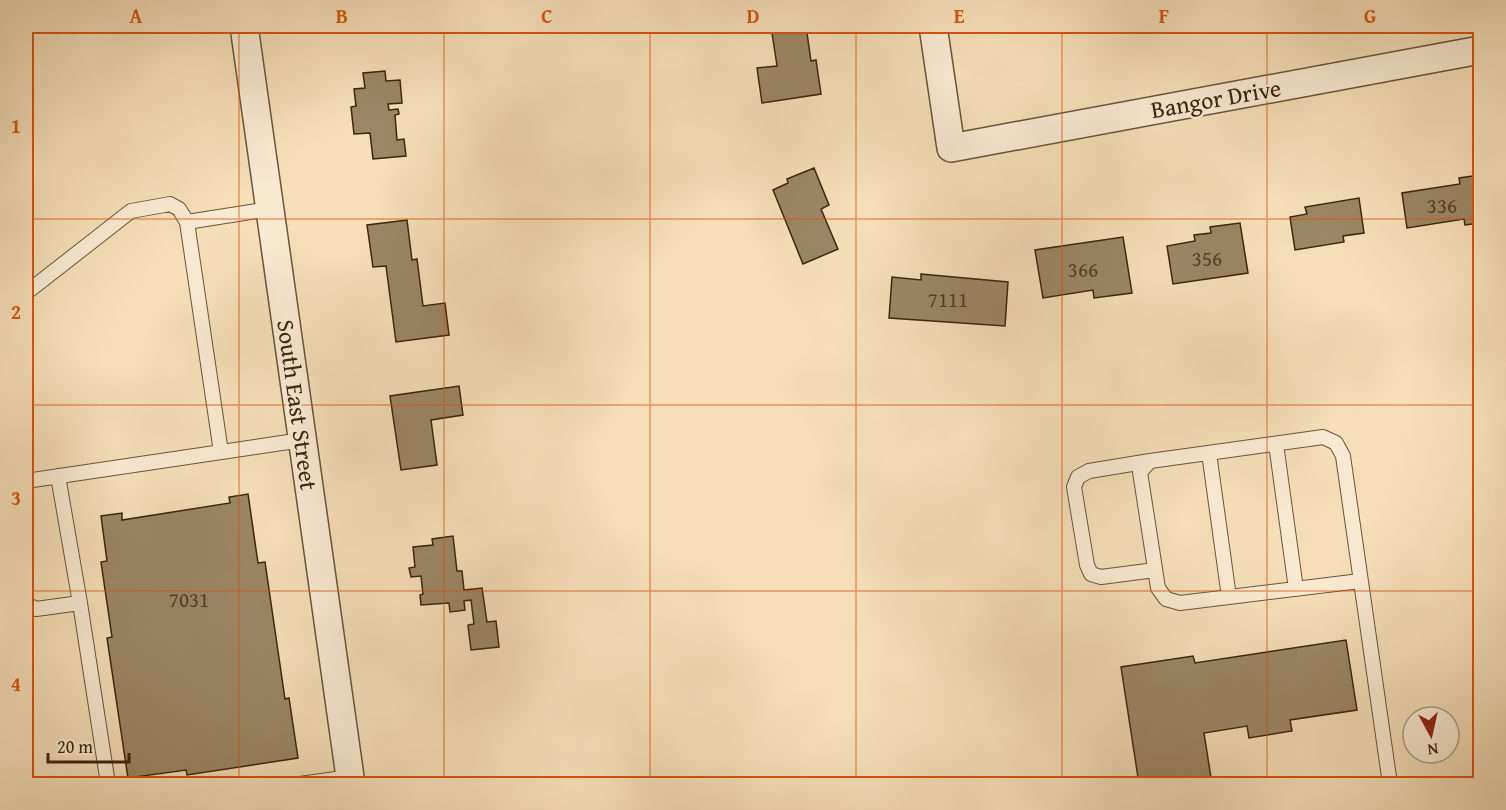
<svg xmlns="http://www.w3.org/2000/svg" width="1506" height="810" viewBox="0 0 1506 810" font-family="'Gentium Book Plus',serif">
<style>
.building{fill:#9b8665;stroke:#39260c;stroke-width:1.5}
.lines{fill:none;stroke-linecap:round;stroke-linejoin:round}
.lane-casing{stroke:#685437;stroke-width:16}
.street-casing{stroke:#685437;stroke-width:30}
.lane{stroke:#f8ead1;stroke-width:14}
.street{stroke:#f8ead1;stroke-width:27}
.grid{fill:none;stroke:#d6540c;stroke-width:1.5;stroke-opacity:0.55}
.labels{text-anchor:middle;stroke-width:5;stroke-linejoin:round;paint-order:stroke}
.number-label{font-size:21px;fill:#523e22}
.street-label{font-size:24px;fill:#39260c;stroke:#f8ead1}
.neatline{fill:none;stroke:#d6540c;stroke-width:2}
.grid-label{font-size:20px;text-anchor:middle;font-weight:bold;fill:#d6540c}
</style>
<rect width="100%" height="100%" fill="#f5deb8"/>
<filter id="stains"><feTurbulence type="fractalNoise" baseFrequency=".00333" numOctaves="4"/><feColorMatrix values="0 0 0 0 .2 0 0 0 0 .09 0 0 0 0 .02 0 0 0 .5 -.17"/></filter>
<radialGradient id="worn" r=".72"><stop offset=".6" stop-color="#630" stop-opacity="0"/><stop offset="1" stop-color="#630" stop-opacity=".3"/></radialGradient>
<path class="building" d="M771 26H806L811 61 816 60 821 94 762 103 757 68 777 66Z
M385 71 386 81 400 80 402 103 388 104 389 110 398 109 399 114 395 115 397 140 404 139 406 156 373 159 370 133 354 134 351 107 356 106 354 89 365 88 363 73Z
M814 168 829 205 821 209 838 249 803 264 773 190 788 183 787 179Z
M1480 175V223L1465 225 1464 219 1407 228 1402 193 1460 184 1459 178Z
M1359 198 1364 233 1343 236 1344 242 1295 250 1290 217 1307 214 1305 207Z
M407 220 412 260 417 259 423 306 445 303 449 335 396 342 386 266 373 267 367 225Z
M1240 223 1248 273 1173 284 1167 246 1195 241 1194 235 1211 233 1210 227Z
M1123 237 1132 293 1094 298 1093 290 1043 298 1035 250Z
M921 274 1008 282 1005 326 889 318 892 277 921 280Z
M459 386 463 415 431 420 437 465 401 470 390 396Z
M248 494 258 563 265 562 285 699 289 698 298 758 187 775 186 770 128 778 107 638 112 637 101 562 107 561 101 516 122 513V520L230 503 229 497Z
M453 536 457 571H462L464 590 482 588 487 622 496 621 499 647 471 650 468 625 474 624 471 600 464 601 465 610 450 612 449 603 421 605 420 595 423 594 421 576 411 577 409 568 415 567 413 547 433 545 432 539Z
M1346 640 1357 710 1290 720 1292 731 1249 738 1247 726 1204 733 1212 784H1139L1121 667 1193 656 1195 663Z"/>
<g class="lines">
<defs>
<path id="lane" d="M187 222 270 209
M26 293 131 211 170 204 179 209 187 222 221 452
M1276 444 1296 589
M1209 453 1229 597
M1150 461 1089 471 1078 477 1074 487 1087 565 1091 574 1101 577 1155 570
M26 481 302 440
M1360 581 1180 603 1166 599 1158 588 1140 472 1150 461 1323 437 1336 443 1343 456 1390 784
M80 603 108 784
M26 604 36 609 80 603 58 476
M300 784 350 777"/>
<path id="street" d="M244 26 351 784
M933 26 951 148 1480 50"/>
</defs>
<use href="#lane" class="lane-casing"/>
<use href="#street" class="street-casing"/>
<use href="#lane" class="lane"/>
<use href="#street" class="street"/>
</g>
<path class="grid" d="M239 26V784M444 26V784M650 26V784M856 26V784M1062 26V784M1267 26V784M26 219H1480M26 405H1480M26 591H1480"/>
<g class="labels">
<g class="number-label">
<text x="1442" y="213">336</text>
<text x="1207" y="266">356</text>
<text x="1083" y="277">366</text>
<text x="948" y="307">7111</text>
<text x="189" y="607">7031</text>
</g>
<g class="street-label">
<text transform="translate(1216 99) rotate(-10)" y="8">Bangor Drive</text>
<text transform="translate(297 405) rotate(82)" y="8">South East Street</text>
</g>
</g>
<rect width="1506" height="810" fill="none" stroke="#f5deb8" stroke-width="66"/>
<g transform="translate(1431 735) rotate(172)"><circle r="28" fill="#f8ead1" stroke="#ac9c82" stroke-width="1.5"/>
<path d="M0-4.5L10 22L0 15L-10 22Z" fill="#8f2418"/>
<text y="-9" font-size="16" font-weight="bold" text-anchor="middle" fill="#39260c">N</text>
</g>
<path d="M48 753v9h81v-9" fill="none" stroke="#39260c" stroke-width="3"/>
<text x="57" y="753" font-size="18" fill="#39260c" stroke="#f8ead1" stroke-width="4.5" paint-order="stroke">20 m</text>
<rect x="33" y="33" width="1440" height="744" class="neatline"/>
<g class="grid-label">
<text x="136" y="23">A</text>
<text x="342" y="23">B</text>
<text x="547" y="23">C</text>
<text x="753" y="23">D</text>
<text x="959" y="23">E</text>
<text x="1164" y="23">F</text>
<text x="1370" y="23">G</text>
<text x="16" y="133">1</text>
<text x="16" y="319">2</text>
<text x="16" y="505">3</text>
<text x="16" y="691">4</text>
</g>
<rect width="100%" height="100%" filter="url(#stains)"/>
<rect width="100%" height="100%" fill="url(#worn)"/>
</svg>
